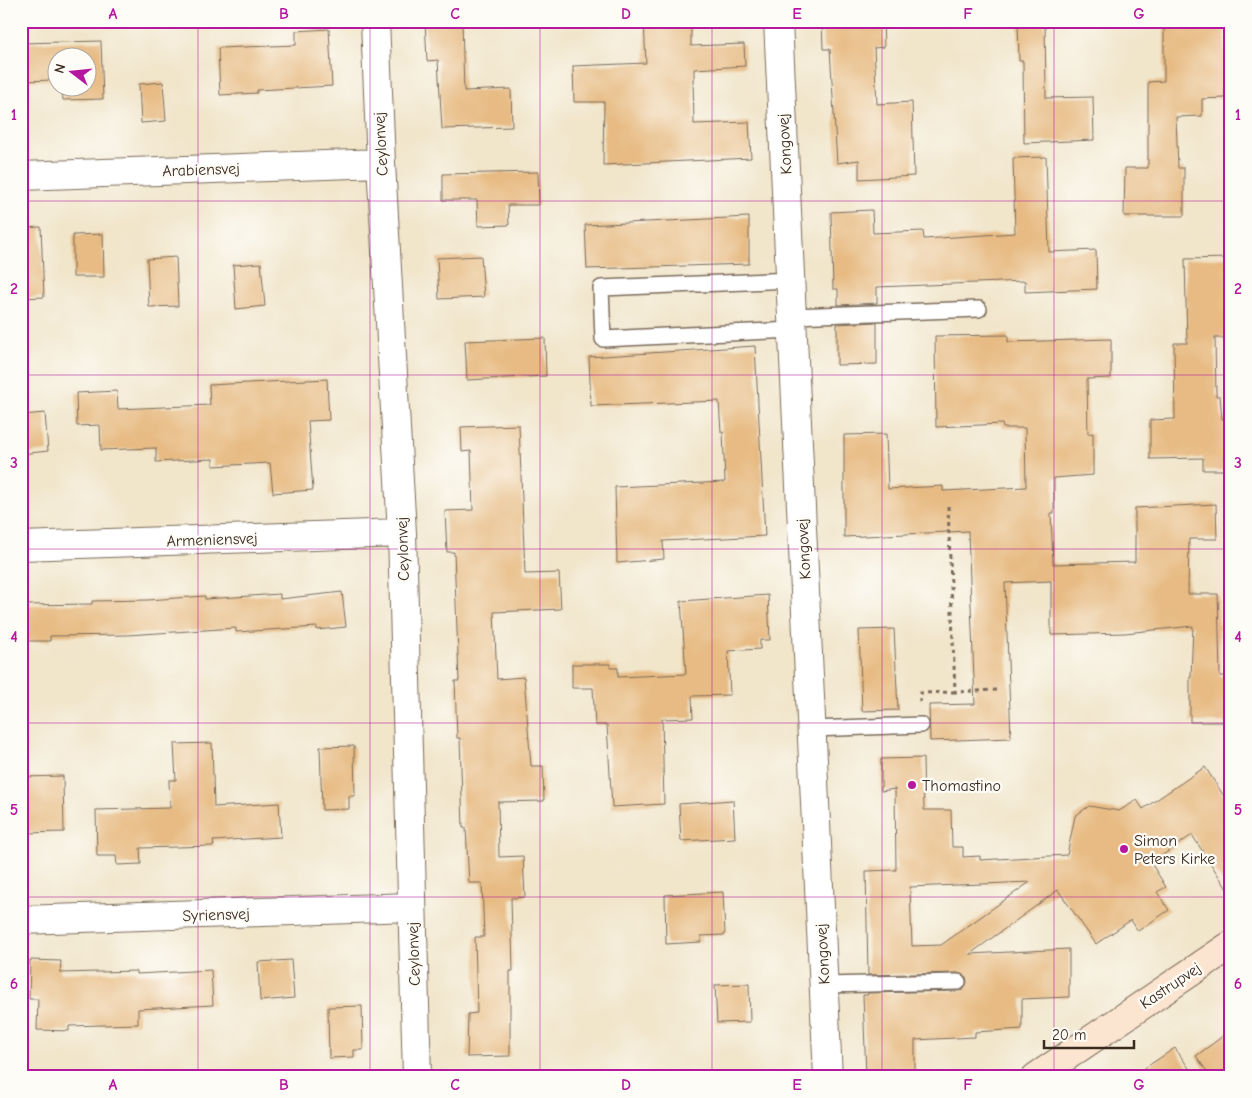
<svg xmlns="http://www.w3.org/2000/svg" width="1252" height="1098" viewBox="0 0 1252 1098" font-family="'Comic Neue',sans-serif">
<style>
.building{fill:#e7bb83;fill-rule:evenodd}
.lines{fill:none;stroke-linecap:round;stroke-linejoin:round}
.lane-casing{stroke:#7b6b5a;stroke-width:18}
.street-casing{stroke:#7b6b5a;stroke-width:30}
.secondary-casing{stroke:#7b6b5a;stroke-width:30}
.path{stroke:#7b6b5a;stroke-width:3;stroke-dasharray:4 4;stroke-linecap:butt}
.lane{stroke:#fff;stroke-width:15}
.street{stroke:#fff;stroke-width:28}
.secondary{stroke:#fce5d0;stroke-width:28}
.grid{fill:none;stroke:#b5179e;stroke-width:1;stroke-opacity:0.55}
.poi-dot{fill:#b5179e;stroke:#fdfcf7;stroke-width:2}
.labels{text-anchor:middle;stroke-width:4.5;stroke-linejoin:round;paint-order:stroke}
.street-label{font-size:16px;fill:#3b2a1e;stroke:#fdfcf7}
.poi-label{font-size:16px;fill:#3b2a1e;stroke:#fdfcf7;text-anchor:start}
.neatline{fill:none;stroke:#b5179e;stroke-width:2}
.grid-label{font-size:16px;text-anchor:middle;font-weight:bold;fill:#b5179e}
</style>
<rect width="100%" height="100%" fill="#fdfcf7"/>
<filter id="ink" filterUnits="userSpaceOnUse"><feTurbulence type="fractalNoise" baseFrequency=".02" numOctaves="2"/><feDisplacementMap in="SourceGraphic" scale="10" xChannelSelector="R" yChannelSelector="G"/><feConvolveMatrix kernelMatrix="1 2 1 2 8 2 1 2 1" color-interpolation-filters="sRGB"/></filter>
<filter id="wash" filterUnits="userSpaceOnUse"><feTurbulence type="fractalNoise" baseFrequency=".0096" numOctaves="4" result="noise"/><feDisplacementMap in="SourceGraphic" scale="20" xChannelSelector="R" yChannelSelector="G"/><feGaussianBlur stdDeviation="1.12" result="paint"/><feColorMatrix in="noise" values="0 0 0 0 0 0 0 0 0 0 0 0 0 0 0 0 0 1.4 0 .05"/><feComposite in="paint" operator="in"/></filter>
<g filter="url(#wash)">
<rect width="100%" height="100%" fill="#f1e5ca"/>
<g id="blocks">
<path class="building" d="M425 21H462L464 91 511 89 512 127 442 129 438 60 427 61Z
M644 21H672L673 29 691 28V46L744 44 745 66 694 69V79H693L694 124 749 122 751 158 603 165 604 102H574L573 66 646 63Z
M822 21H883L884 47 874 48 877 104 912 102 914 176 859 179V160L837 163 830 49H823Z
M1018 21H1045L1046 98 1093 97 1094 140 1024 143 1023 61H1019Z
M1164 21H1225V98L1202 99V116L1176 117 1178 168H1184V216H1124L1125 168H1148V82L1164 81Z
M329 29 332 86 257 90V93L220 95 218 48 296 45V31Z
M101 41 103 99 63 100 62 88H88V58H58V80L21 81V43Z
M163 82 166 121 141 123 139 84Z
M1046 157 1049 252 1096 250 1097 289 1025 292V281L877 287V303L838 305V289H833L831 212 872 210 873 233 923 231 924 239 1015 233 1013 158Z
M538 172 539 205H508L509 225 478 226 477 200H443V174Z
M749 217V264L587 269 585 225Z
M41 227 44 297 21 298V228Z
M103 234 104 277H73V235Z
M481 256 484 297 439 299 437 258Z
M176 257 178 306 149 307 147 259Z
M1230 258 1231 338H1215L1216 396H1220L1222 419H1230L1231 456H1225L1227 470H1203V458L1150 459V420L1175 419 1174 343H1187L1185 259Z
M261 263 265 306 236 309 233 265Z
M877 322V364L837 365V324Z
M1008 335V342L1111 339V378L1087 379 1088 434 1093 433V475L1054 478V513H1051L1053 564 1135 562V508L1216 504 1217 539H1189L1188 594H1218L1220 676H1230L1231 722H1190V677H1191L1193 626 1125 633 1051 635V581L1005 583 1011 738 930 741 929 705 975 704 968 531 844 537V435L886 434 888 489 943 486V491L1026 487 1025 428H1003L1002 424 936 427 935 336Z
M545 338 546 376 467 380 465 341Z
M755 346 765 536 663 541 664 559 617 563 615 487 725 482 723 432H721L719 401 591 406 589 357Z
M327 379 329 420 308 421 313 490 273 493 270 463 213 466V459L156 462V448L101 450 100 425 77 426 76 393 117 391 118 409 210 405 209 385Z
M45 413 48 451 21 454V415Z
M519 425 525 574 559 573 561 609 494 612 497 679 524 677 531 766H543L544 801 498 802 499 857 523 856 525 897 511 898 513 971H510V1056L467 1057 468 1014 477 1013 475 937H484L482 883H469L466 828H463L460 738H457L455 681H459L454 552H447L445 511 473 510 471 451 462 452 461 427Z
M342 592 346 627 317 630V627L236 632V628L127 635 50 636V641H25V605L92 604V601L148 600 205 596V599L280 594V599Z
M768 595 770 640H760V649L728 651 730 695 692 696 693 718 662 719 664 804 612 807 607 725H595L593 688H572V664H610V668H618V677L686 674 681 601Z
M894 629 898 710 862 711 859 630Z
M212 743 214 807 279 803 281 837 213 841 214 846 140 848 141 864 117 865 116 856H97L96 810 170 808 169 780H176L174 744Z
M354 746 355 796H349V809L322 810 320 747Z
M923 758 924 810H951L952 847H963V857L980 856V860L1067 855 1075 816 1089 806 1119 811 1137 800 1143 809 1205 767 1231 807V895L1192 835 1151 863 1166 887 1157 892 1169 910 1138 931 1131 920 1096 944 1058 890 970 954 1069 949V997L1022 999V1029L975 1032V1037L915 1040V1077H866L863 995H868V993L958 991 963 990 967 982 966 977 958 973 868 975 866 871 896 870 895 789 881 791V759ZM1030 882 941 945 912 946 910 887Z
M63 776 64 832 24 833 23 777Z
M733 800 735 838 681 841 679 804Z
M723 892 725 935 701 936V942L666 944 665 895Z
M30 960 61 961 60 973 137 971V974L211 970 213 1005 138 1009V1024L69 1026V1031L37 1030 38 999H29Z
M291 960 294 998 260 1001 258 962Z
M749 984 750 1022 717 1023 715 985Z
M362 1006 363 1050H354V1057L329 1058 328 1007Z
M1231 1030V1077H1211L1196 1056Z
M1175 1048 1195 1077H1131Z"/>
</g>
</g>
<g filter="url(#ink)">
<use href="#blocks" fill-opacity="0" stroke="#7b6b5a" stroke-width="1"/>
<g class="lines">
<defs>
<path id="lane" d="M791 280 601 288 603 339 793 330
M793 316 979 309
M812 729 921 725
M824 985 958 982"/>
<path id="street" d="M375 21 381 163 402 533 417 1077
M778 21 828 1077
M21 176 381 163
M21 546 402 533
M21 920 412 907"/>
<path id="secondary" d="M1036 1077 1231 945"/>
</defs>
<use href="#lane" class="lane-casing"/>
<use href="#street" class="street-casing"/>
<use href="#secondary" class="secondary-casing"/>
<path class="path" d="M948 506 955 692 996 690
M920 702V693L955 692"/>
<use href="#lane" class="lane"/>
<use href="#street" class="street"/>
<use href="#secondary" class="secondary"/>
</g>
</g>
<path class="grid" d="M198 21V1077M370 21V1077M540 21V1077M712 21V1077M882 21V1077M1054 21V1077M21 201H1231M21 375H1231M21 549H1231M21 723H1231M21 897H1231"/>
<g class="poi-dot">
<circle cx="912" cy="785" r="5"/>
<circle cx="1124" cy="849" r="5"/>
</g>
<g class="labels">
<g class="street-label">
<text transform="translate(380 144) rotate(-93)" y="6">Ceylonvej</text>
<text transform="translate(784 144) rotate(-93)" y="6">Kongovej</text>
<text transform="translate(201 169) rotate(-2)" y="6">Arabiensvej</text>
<text transform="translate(212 539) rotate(-2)" y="6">Armeniensvej</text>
<text transform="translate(402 549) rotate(-92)" y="6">Ceylonvej</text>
<text transform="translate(803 549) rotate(-93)" y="6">Kongovej</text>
<text transform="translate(216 914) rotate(-2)" y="6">Syriensvej</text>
<text transform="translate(413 954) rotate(-92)" y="6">Ceylonvej</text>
<text transform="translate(822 954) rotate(-93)" y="6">Kongovej</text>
<text transform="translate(1170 985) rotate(-34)" y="6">Kastrupvej</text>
</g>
<g class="poi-label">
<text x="922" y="791">Thomastino</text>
<text x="1134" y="846">Simon<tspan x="1134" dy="18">Peters Kirke</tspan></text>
</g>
</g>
<rect width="1252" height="1098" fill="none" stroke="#fdfcf7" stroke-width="55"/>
<g transform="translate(72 72) rotate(286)"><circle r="24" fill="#fdfcf7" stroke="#afa8a0"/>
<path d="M0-4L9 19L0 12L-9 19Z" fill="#b5179e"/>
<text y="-8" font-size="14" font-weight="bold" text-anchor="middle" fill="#3b2a1e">N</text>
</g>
<path d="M1044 1040v8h90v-8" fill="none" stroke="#3b2a1e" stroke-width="2.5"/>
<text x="1052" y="1040" font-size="15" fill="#3b2a1e" stroke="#fdfcf7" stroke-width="4" paint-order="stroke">20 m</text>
<rect x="28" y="28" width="1196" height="1042" class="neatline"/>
<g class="grid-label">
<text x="113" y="19">A</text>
<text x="284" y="19">B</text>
<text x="455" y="19">C</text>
<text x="626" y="19">D</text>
<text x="797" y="19">E</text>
<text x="968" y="19">F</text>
<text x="1139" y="19">G</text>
<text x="14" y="120">1</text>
<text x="1238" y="120">1</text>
<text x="14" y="294">2</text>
<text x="1238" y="294">2</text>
<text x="14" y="468">3</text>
<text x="1238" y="468">3</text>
<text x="14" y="642">4</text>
<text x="1238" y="642">4</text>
<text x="14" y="815">5</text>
<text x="1238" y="815">5</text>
<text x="14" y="989">6</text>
<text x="1238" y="989">6</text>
<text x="113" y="1090">A</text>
<text x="284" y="1090">B</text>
<text x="455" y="1090">C</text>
<text x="626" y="1090">D</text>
<text x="797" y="1090">E</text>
<text x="968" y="1090">F</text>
<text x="1139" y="1090">G</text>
</g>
</svg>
